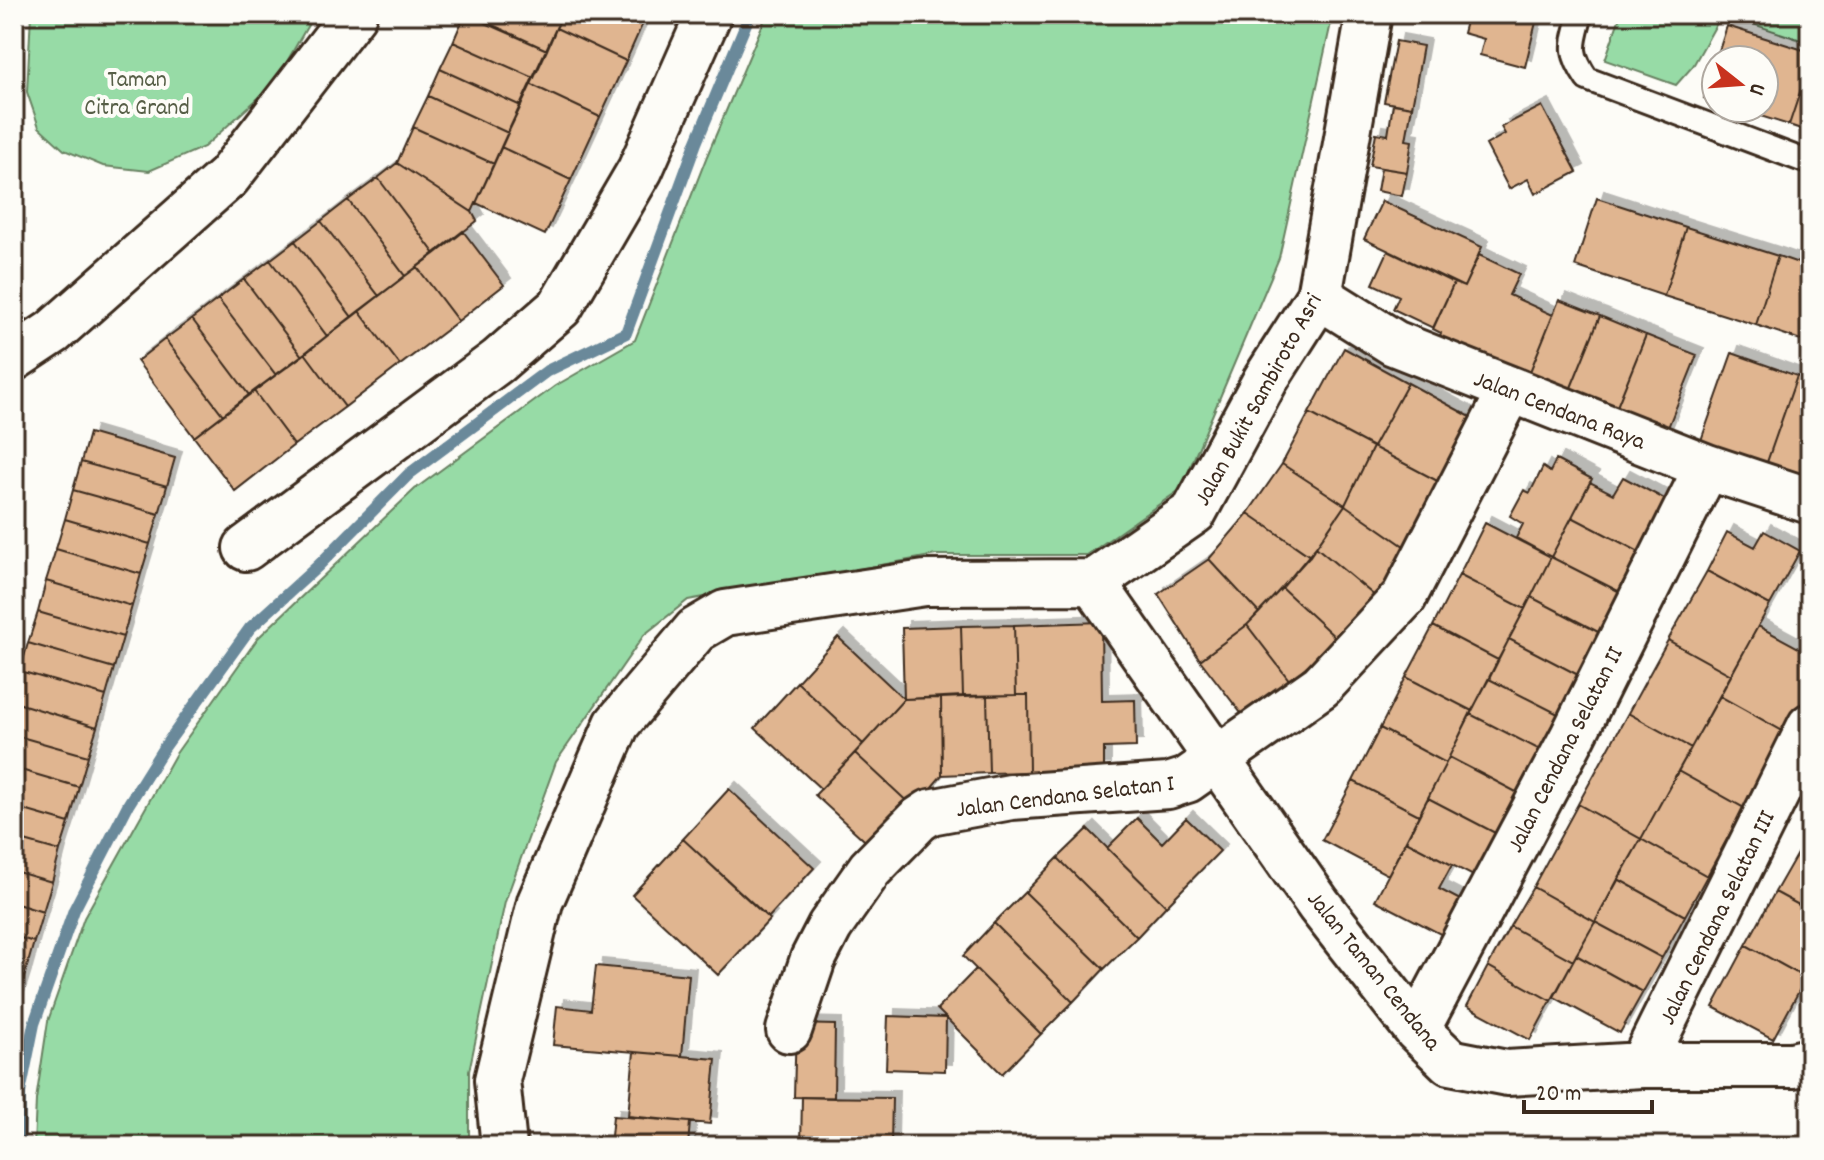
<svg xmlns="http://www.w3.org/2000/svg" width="1824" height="1160" viewBox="0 0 1824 1160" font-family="Dekko,sans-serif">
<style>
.green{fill:#97dba6;stroke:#698262;stroke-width:2}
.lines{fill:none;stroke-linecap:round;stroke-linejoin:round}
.stream{stroke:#6b899a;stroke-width:12}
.building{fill:#e0b590;stroke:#3b2a1e;stroke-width:2;filter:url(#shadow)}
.lane-casing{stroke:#3b2a1e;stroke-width:28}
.street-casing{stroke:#3b2a1e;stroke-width:50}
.lane{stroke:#fdfcf7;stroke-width:22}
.street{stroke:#fdfcf7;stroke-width:44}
.labels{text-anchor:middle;stroke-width:8;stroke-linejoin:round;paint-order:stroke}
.park-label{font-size:24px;fill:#575f47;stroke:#fdfcf7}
.street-label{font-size:24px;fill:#3b2a1e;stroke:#fdfcf7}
</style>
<defs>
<filter id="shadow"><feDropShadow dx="7" dy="-7" stdDeviation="0" flood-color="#0004"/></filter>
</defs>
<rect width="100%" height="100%" fill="#fdfcf7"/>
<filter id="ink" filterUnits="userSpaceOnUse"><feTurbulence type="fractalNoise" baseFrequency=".0125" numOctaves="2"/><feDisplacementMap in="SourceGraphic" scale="16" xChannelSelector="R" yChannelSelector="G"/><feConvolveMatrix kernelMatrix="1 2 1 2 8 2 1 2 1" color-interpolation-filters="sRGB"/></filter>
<g filter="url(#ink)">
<path class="green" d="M31 14H311L308 25 274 84 204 147 149 171 103 166 64 150 39 127 27 92Z
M767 14H1333L1279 258 1181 489 1087 555H936L688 600 644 635 556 762 505 902 469 1071V1146H34L36 1100 48 1021 84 918 175 755 258 638 415 489 555 386 635 340 707 156Z
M1621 14H1722L1693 66 1676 85 1605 60Z
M1723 14H1810V43Z"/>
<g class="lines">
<path class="stream" d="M19 1146 20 1093 34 1024 74 910 128 805 163 749 250 628 318 566 409 474 547 371 626 333 696 143 750 14"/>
</g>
<path class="building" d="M465 14 547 50 534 78 453 42Z
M469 14H543L559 22 547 50Z
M543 14H563L559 22Z
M563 14H647L626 61 556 28Z
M1468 14H1538L1525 67 1480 55 1484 39 1463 33Z
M1727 26 1810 52V62L1789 125 1735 108H1764V60H1716Z
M556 28 626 61 600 117 530 84Z
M1396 41 1423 46 1412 107 1384 102Z
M453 42 534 78 521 106 440 69Z
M1716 60V102L1704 98Z
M1810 62V132L1789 125Z
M440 69 521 106 508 133 428 96Z
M530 84 600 117 571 180 501 147Z
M428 96 508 133 494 164 413 127Z
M1393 104 1412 107 1406 140 1412 141 1407 172 1370 166 1376 133 1388 135Z
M1542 106 1577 172 1535 194 1528 179 1509 189 1486 145 1505 134 1501 127Z
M413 127 494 164 472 212 397 163Z
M501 147 571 180 545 235 476 203Z
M397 163 472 212 477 221 435 254 378 178Z
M1381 168 1407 172 1402 196 1377 191Z
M378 178 435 254 405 276 348 200Z
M1597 198 1686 227 1664 296 1575 266Z
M348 200 405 276 379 296 321 221Z
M1382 201 1482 247 1464 287 1364 239Z
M321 221 379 296 352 317 295 241Z
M1686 227 1778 256 1756 325 1664 296Z
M463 231 504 285 458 321 417 267Z
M295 241 352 317 327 336 270 260Z
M1388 251 1454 283 1433 328 1393 309 1399 296 1373 284Z
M1479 255 1519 274 1509 295 1553 315 1527 379 1438 341 1441 333 1433 329 1454 283 1464 287Z
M1778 256 1810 267V343L1756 325Z
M270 260 327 336 302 356 244 279Z
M417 267 458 321 400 365 359 311Z
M244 279 302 356 276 375 218 299Z
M218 299 276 375 249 395 192 319Z
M1559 300 1600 316 1568 395 1527 379Z
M359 311 400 365 345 407 305 353Z
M1600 316 1646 335 1614 414 1568 395Z
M192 319 249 395 223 415 165 339Z
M1646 335 1697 355 1665 435 1614 414Z
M165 339 223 415 194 437 137 361Z
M1344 348 1408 383 1373 447 1309 413Z
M305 353 345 407 294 445 254 391Z
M1732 353 1797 376 1765 468 1699 446Z
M1797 376 1810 380V484L1765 468Z
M1408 383 1480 422 1445 485 1373 447Z
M254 391 294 445 235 491 194 437Z
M1309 413 1373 447 1345 505 1282 464Z
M89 433 175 458 167 486 81 462Z
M1373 447 1445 485 1411 551 1345 505Z
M1556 460 1592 479 1551 557 1516 538 1523 524 1510 516 1524 490 1530 493 1543 467 1550 472Z
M81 462 167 486 159 514 73 490Z
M1282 464 1345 505 1310 556 1248 513Z
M1623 477 1672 503 1645 555 1572 517 1590 482 1613 494Z
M73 490 159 514 150 544 65 519Z
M1345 505 1411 551 1376 597 1316 547Z
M1248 513 1310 556 1259 613 1209 559Z
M1572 517 1645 555 1624 594 1551 557Z
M65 519 150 544 141 574 56 549Z
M1485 523 1551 557 1525 609 1459 575Z
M1764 531 1800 551 1770 605 1707 571 1727 532 1755 547Z
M1316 547 1376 597 1337 639 1282 588Z
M56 549 141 574 132 606 46 581Z
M1551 557 1624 594 1604 635 1531 597Z
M1209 559 1259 613 1247 625 1200 660 1158 594Z
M1707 571 1770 605 1731 675 1668 640Z
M1459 575 1525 609 1498 660 1433 626Z
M46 581 132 606 123 637 38 612Z
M1282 588 1337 639 1290 681 1247 625Z
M1531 597 1604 635 1582 677 1509 639Z
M38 612 123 637 114 668 28 643Z
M1101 622 1102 701 1135 700 1136 747 1104 748V770L1029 772 1028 695H1016L1014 625Z
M1014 625 1016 695 963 696 961 626Z
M1247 625 1290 681 1244 717 1200 660Z
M961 626 963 696 904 699 902 628Z
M1433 626 1498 660 1472 711 1406 677Z
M1758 626 1810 654V688L1786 733 1720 696Z
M838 637 904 699 863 744 797 682Z
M1509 639 1582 677 1562 716 1489 679Z
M1668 640 1731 675 1691 748 1628 713Z
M28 643 114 668 106 696 20 671Z
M20 671 106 696 97 727 14 702Z
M1406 677 1472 711 1446 763 1380 728Z
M1489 679 1562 716 1544 752 1470 714Z
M797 682 863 744 821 789 755 728Z
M1016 695H1028L1029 772 989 773 987 696Z
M987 696 989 773 942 775 941 698Z
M1720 696 1786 733 1744 808 1678 771Z
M941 698 942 775 914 808 855 753 904 699Z
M14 702 97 727 88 756 14 735Z
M1628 713 1691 748 1641 839 1578 804Z
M1470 714 1544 752 1522 795 1449 757Z
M1380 728 1446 763 1419 815 1353 781Z
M14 735 88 756 79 787 14 768Z
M855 753 914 808 875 850 815 795Z
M1449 757 1522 795 1501 836 1428 798Z
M14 768 79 787 69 823 14 807Z
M1678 771 1744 808 1707 876 1641 839Z
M1353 781 1419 815 1388 875 1322 840Z
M729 789 814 868 768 918 683 839Z
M1428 798 1501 836 1479 879 1406 841Z
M1578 804 1641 839 1595 922 1533 887Z
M14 807 69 823 60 851 14 838Z
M1137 818 1162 843 1186 818 1220 851 1166 906 1107 848Z
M1088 829 1166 906 1137 937 1058 858Z
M1810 829V847L1803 843Z
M14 838 60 851 52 882 14 871Z
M683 839 770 919 718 975 632 895Z
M1641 839 1707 876 1685 916 1618 879Z
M1406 841 1452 865 1439 889 1466 903 1448 938 1375 900Z
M1803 843 1810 847V911L1775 892Z
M1058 858 1137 937 1104 969 1025 892Z
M14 871 52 882 43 912 14 903Z
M1618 879 1685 916 1662 958 1595 922Z
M1533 887 1595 922 1573 961 1510 926Z
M1025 892 1104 969 1073 1002 994 923Z
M1775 892 1810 911V972L1806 978 1746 945Z
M14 903 43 912 34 942 14 936Z
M1595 922 1662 958 1643 992 1576 955Z
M994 923 1073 1002 1041 1034 963 956Z
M1510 926 1573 961 1551 1001 1488 966Z
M14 936 34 942 25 974 14 970Z
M1746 945 1806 978 1773 1039 1713 1007Z
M1576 955 1643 992 1620 1033 1554 997Z
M596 966 689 975 682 1056 553 1045 557 1006 591 1010Z
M1488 966 1551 1001 1530 1040 1467 1006Z
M976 969 1041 1034 1002 1074 937 1009Z
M14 970 25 974 16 1003 14 1002Z
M888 1016 946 1018 945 1071 886 1069Z
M796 1024 835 1025 834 1098 794 1097Z
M634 1052 716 1059 710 1124 628 1116Z
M802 1097 892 1098 891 1146H801Z
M613 1116 690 1122 688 1146H610Z"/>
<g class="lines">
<defs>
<path id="lane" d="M1581 14C1573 45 1568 51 1587 79L1810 163"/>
<path id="street" d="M1319 296 1394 343 1707 467 1810 501
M14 358 53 332 228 177 354 14
M246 548 498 361 560 307 640 170 709 14
M1093 582 1319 905 1417 1030 1450 1062 1507 1073 1642 1065H1792L1810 1061
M789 1030 813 959 830 926 870 869 918 820 930 812 1011 797 1168 786 1187 780 1321 686 1404 597 1510 391
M1417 1030 1573 736 1707 467
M1642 1065 1810 726
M504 1146 497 1080 540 902 617 724 696 630 725 613 925 583 1093 582 1194 512 1266 379 1319 296 1369 14"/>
</defs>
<use href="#lane" class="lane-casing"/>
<use href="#street" class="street-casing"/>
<use href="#lane" class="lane"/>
<use href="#street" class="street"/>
</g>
</g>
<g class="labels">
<g class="park-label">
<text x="137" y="86">Taman<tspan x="137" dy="28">Citra Grand</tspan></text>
</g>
<g class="street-label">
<text transform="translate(1257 399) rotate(-61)" y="8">Jalan Bukit Sambiroto Asri</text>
<text transform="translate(1560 409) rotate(21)" y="8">Jalan Cendana Raya</text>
<text transform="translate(1564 749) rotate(-63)" y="8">Jalan Cendana Selatan II</text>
<text transform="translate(1065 795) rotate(-7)" y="8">Jalan Cendana Selatan I</text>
<text transform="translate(1716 917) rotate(-64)" y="8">Jalan Cendana Selatan III</text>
<text transform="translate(1375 970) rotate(51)" y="8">Jalan Taman Cendana</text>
</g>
</g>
<rect width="1824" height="1160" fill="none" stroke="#fdfcf7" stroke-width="48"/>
<rect x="24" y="24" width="1776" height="1112" fill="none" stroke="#3b2a1e" stroke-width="3" filter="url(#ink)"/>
<g transform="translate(1740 84) rotate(107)"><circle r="38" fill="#fdfcf7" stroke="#afa8a0" stroke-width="2"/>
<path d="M0-6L14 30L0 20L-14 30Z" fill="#c8321e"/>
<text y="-12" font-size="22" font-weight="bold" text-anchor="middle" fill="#3b2a1e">U</text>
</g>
<path d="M1524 1100v12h128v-12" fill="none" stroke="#3b2a1e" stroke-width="4"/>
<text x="1536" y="1100" font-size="24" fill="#3b2a1e" stroke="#fdfcf7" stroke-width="6" paint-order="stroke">20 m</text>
</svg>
